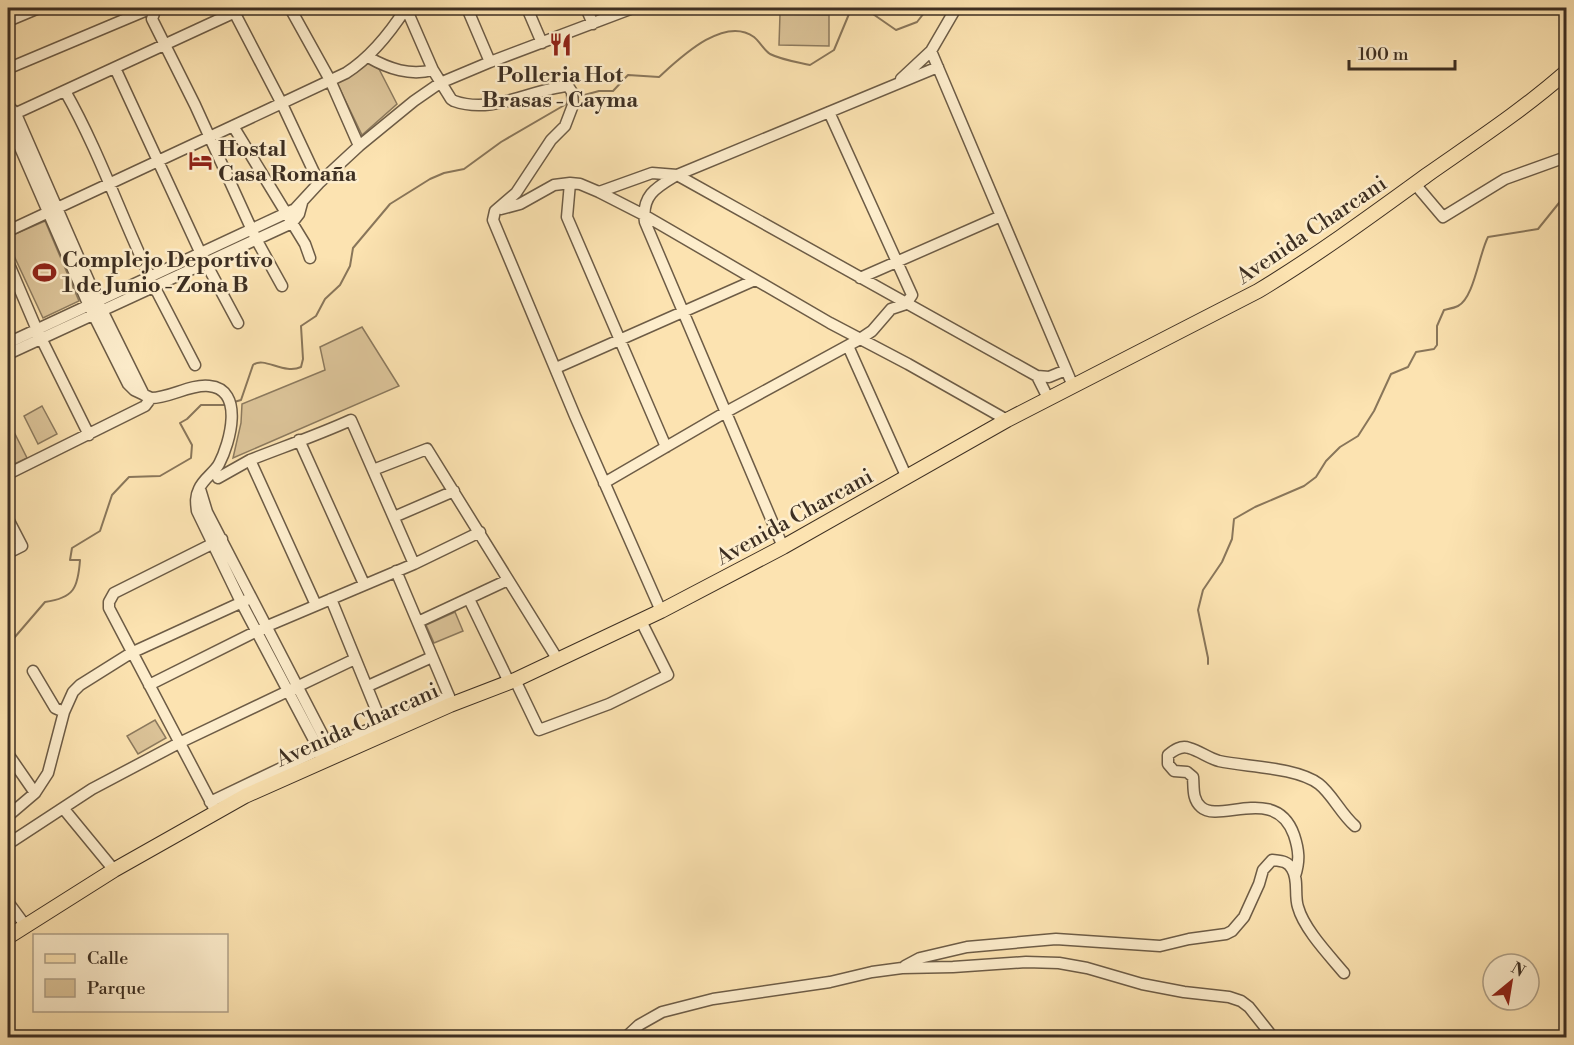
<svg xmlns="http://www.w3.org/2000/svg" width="1574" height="1045" viewBox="0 0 1574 1045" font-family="'Libre Bodoni',serif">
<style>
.green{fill:#dcc499;stroke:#8c7a5e;stroke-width:1.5}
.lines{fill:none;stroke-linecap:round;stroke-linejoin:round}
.stream{stroke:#89765a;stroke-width:2}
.minor-casing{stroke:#6d5c46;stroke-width:13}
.major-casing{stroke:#3d2f22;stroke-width:16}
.minor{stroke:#fdedcc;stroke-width:10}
.major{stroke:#fce3b1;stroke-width:14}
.labels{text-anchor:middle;stroke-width:5;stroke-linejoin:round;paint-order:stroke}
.poi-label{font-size:22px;font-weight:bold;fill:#3d2f22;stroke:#fdedcc;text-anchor:start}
.street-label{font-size:22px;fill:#3d2f22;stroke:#fdedcc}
</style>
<rect width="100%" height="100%" fill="#fce3b1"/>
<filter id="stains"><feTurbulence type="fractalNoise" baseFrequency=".00333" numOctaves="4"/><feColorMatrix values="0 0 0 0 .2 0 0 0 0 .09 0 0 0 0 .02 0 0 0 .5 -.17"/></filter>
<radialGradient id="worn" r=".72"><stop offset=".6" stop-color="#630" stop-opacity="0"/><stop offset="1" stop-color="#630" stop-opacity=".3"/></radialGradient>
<path class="green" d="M780 14 829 15V46L779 45Z
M369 63 379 69 397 104 362 135 337 83Z
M45 221 79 301 43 318 8 243V237Z
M362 327 399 386 233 458 241 423 242 404 325 370 320 347Z
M42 406 57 434 38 444 24 416Z
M8 420 27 458 8 467Z
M455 612 463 631 434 643 426 625Z
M155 720 166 738 138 754 127 736Z"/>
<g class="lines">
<path class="stream" d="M577 97 599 91H613L628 75 659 77C680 58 724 15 754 37 760 42 764 50 770 54 782 60 797 62 810 65L834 50 849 14 870 12 896 30 917 22 928 8
M234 402 241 400 253 365C264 356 284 375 301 367L303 359 301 326 316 316 325 299 340 285 350 266 353 248 390 204 430 179 444 173 464 169 501 142 568 103
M8 645 45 602C74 598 78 588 80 560H70L72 548 100 531 112 495 129 477 160 476 191 458 192 445 180 423 187 419 201 405H226
M1208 664V658L1198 610 1203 590 1222 562 1232 539 1234 519 1255 507 1304 486 1316 477 1326 461 1340 447 1358 436 1374 411 1391 374 1408 367 1416 352 1434 349 1437 345V326L1444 310C1448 309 1454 308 1458 306 1474 298 1479 254 1488 237L1538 229 1563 198H1566"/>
<defs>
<path id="minor" d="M156 8 152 19 195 105 256 239 282 286
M232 8 282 104 319 183
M290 8 330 80 359 146
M406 8 433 70 451 99 454 101C493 115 531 89 568 86L572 92 573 105 565 126 551 140 516 193 495 211 493 220 575 416 661 611
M467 8 490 62
M527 8 542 43
M586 8 593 24
M8 21 39 8
M931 51 1073 386
M368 57C389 69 410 76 433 70
M8 67 14 66 152 8
M115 68 201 254 238 323
M901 79 931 51 956 8
M65 91C99 151 121 216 150 277
M8 105 16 114 98 302 144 395
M10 116 244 8
M8 120 89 306 128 384 134 390 151 398C170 398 190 384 209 386 245 389 230 443 219 464 214 473 203 479 199 489 195 497 196 503 197 511L241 602 325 761
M233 126 346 73C371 57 390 33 406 8
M570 183 567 217 666 447
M1415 184 1443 217 1505 179 1566 157
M599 192 652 173 677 175 1037 376 1049 377 1066 370
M501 209 520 204 554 185 570 183 580 184 599 192 644 215 830 323 908 364 1007 420
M8 231 233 126 305 244 310 258
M8 262 37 330 89 435
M860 278 1001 216
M154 286 195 365
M8 343 295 209 319 183 359 146 414 101 440 83 490 62 633 8
M848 346 907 478
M8 354 292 223 299 214 302 203
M556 368 755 280
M1037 376 1048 398
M299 440 364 584
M373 470 427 449 558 660
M8 474 145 406 151 398
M218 478 250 460
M604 483 726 412 860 339 872 331 891 309 906 304 912 295 829 112
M200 489 207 512 334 757
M394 517 454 491
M8 519 22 546 8 553
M783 547 645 222C641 195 657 187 677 175L938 67
M396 571 451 701
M331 599 382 724
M469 599 509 682
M316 605 250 460C283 447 318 435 351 420L414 564
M418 622 508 580
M33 671 55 708 64 712
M515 680 539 730 609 704 668 675 641 621
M149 685 265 627 414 564 480 532
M368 686 432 657
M8 754 35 793
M210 802 319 750 449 696
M63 808 114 870
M216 812 109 608V602L114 593 222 539
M8 816 35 793 48 773 64 712 73 692 80 685 131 653 251 598
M8 844 92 789 179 743 355 659
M1295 876C1300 861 1299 850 1294 835 1276 784 1219 824 1201 807 1192 799 1194 788 1193 777L1187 772 1174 771 1168 764V755C1174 750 1181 745 1189 748 1200 751 1208 758 1219 761 1246 767 1296 767 1319 784 1332 794 1341 814 1355 826
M8 902 25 925
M905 966 920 958 967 947 1056 939 1160 946 1189 939 1226 934 1232 931 1244 917 1259 884 1263 870 1272 860C1281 861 1288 861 1292 869 1299 880 1294 895 1298 907 1304 929 1329 955 1344 973
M625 1038 639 1025 662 1012 713 999 830 982 872 972 902 968 953 967 1026 962 1059 963 1087 968 1142 984 1184 992 1229 997 1241 1001 1249 1007 1272 1036"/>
<path id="major" d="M8 937 114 870 245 796 450 705 515 680 661 611 783 547 1007 420 1258 291C1316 256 1372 215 1427 175 1474 142 1523 110 1566 72"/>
</defs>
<use href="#minor" class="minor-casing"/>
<use href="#major" class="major-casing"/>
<use href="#minor" class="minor"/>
<use href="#major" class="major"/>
</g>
<defs>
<symbol id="restaurant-bare" viewBox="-9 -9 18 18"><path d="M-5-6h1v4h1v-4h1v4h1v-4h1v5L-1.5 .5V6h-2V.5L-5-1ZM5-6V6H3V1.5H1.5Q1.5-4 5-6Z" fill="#8f2418" stroke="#fdedcc" stroke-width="2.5" paint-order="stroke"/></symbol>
<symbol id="hotel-bare" viewBox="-9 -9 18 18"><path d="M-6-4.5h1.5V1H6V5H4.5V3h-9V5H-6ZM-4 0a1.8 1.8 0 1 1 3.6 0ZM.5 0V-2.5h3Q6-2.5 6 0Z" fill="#8f2418" stroke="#fdedcc" stroke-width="2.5" paint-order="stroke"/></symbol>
<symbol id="stadium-bare" viewBox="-9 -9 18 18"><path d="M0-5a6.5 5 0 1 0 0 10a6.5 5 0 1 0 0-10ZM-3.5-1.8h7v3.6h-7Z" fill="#8f2418" stroke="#fdedcc" stroke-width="2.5" paint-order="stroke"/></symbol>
</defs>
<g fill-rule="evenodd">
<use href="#restaurant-bare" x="544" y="28" width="33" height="33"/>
<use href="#hotel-bare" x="184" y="144" width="33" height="33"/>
<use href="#stadium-bare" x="28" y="256" width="33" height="33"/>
</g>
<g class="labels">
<g class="poi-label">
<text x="560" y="82" text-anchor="middle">Polleria Hot<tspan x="560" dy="25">Brasas - Cayma</tspan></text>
<text x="218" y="156">Hostal<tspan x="218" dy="25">Casa Romaña</tspan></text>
<text x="62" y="267">Complejo Deportivo<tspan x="62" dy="25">1 de Junio - Zona B</tspan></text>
</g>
<g class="street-label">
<text transform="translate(1311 229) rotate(-34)" y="8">Avenida Charcani</text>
<text transform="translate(794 516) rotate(-29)" y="8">Avenida Charcani</text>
<text transform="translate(357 724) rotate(-24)" y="8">Avenida Charcani</text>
</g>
</g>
<rect width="1574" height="1045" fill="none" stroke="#fce3b1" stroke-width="30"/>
<rect x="9" y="9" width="1556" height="1027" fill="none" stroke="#3d2f22" stroke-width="3"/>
<rect x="15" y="15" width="1544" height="1015" fill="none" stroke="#3d2f22" stroke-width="1.5"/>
<rect x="33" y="934" width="195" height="78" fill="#fdedcc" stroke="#b0a188" stroke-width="1.5"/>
<rect x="45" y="954" width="30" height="9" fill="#fce3b1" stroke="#b0a188" stroke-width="1.5"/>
<text x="87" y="964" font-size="18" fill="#3d2f22">Calle</text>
<rect x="45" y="979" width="30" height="18" fill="#dcc499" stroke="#b0a188" stroke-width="1.5"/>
<text x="87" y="994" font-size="18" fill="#3d2f22">Parque</text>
<g transform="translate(1511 982) rotate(30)"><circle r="28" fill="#fdedcc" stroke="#b0a188" stroke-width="1.5"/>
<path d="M0-4.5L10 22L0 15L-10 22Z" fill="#8f2418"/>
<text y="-9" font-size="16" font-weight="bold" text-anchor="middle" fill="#3d2f22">N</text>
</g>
<path d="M1349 60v9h106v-9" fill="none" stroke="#3d2f22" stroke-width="3"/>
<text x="1358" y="60" font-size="18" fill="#3d2f22" stroke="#fdedcc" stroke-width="4.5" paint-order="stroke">100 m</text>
<rect width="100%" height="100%" filter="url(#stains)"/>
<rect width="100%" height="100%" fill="url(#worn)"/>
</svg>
